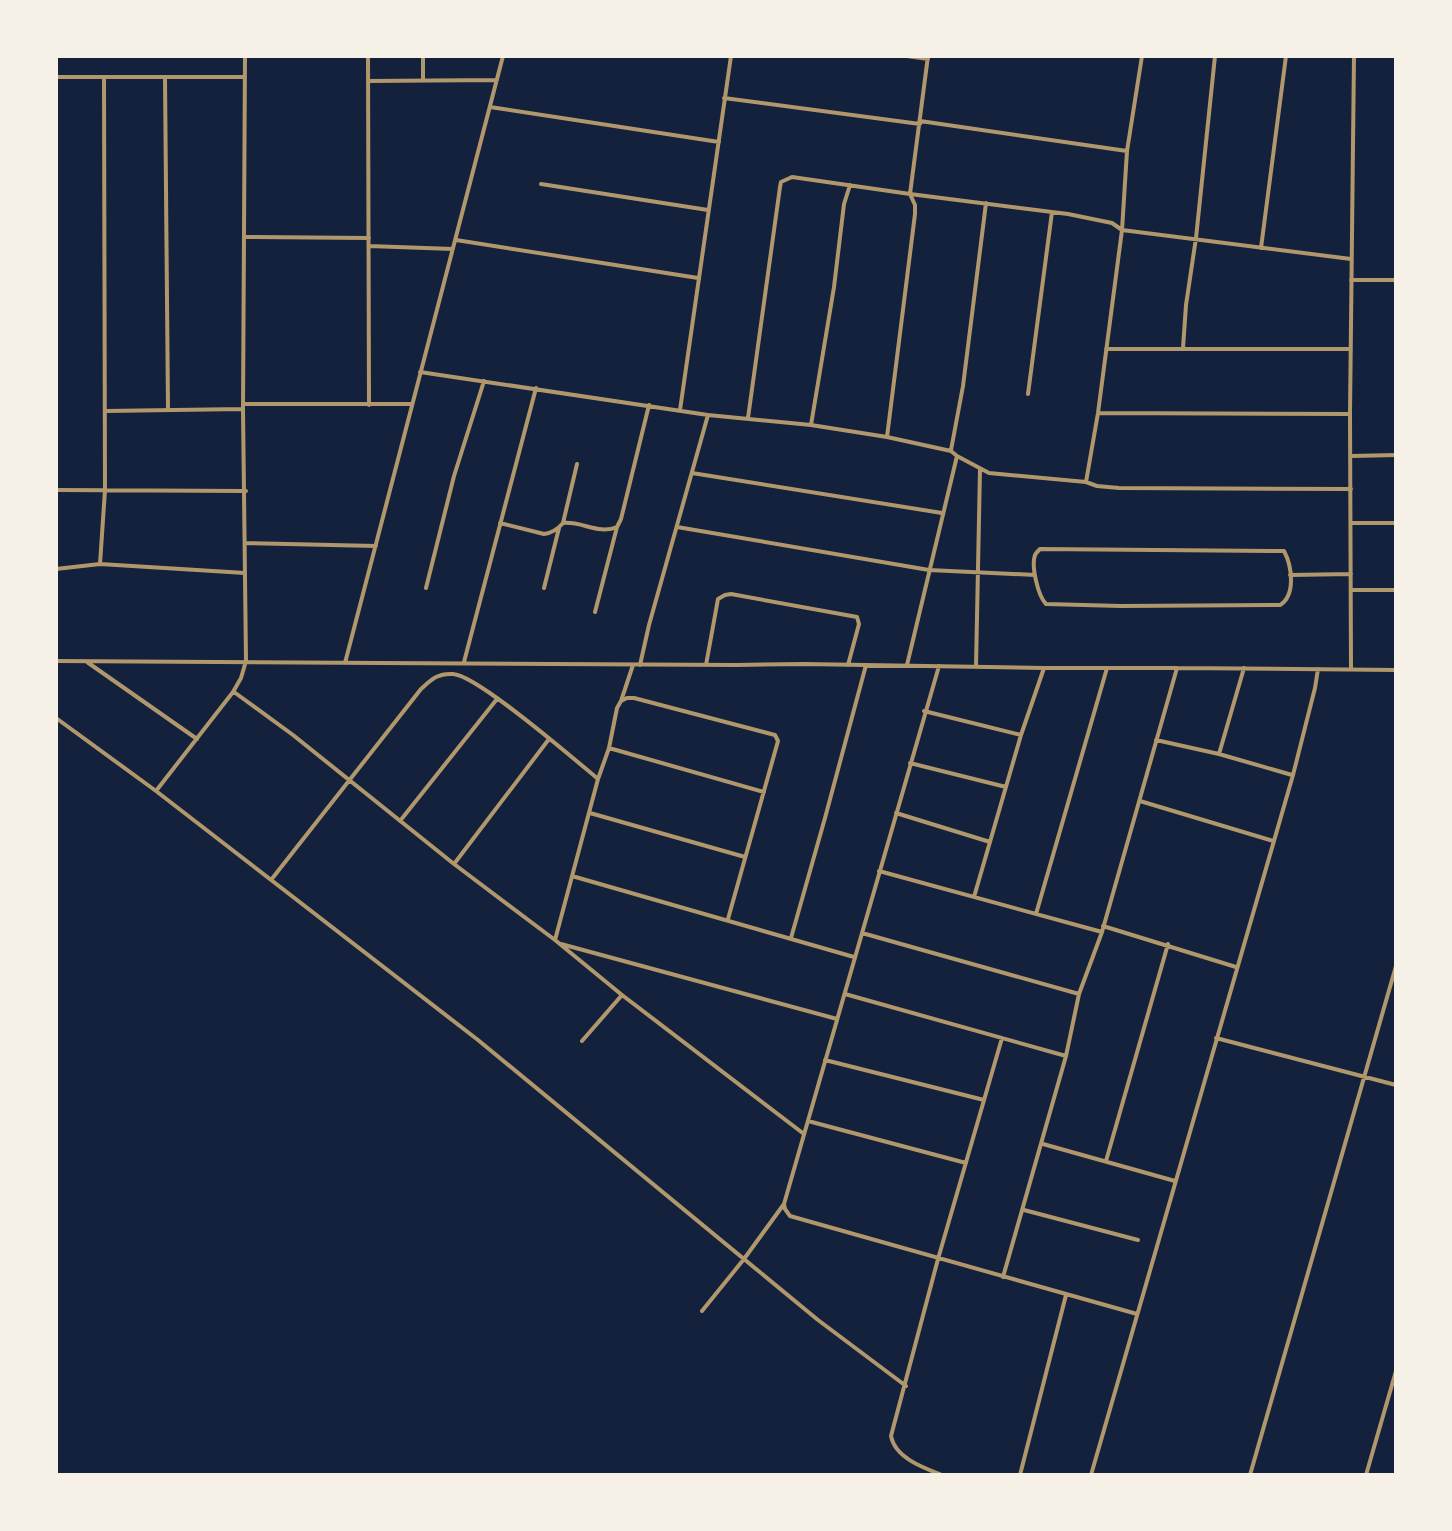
<svg xmlns="http://www.w3.org/2000/svg" width="1452" height="1531" viewBox="0 0 1452 1531" font-family="Cabin,sans-serif">
<style>
.lines{fill:none;stroke-linecap:round;stroke-linejoin:round}
.minor{stroke:#b1986c;stroke-width:4}
</style>
<rect width="100%" height="100%" fill="#14213d"/>
<g class="lines">
<path class="minor" d="M368 56 369 405
M907 56 928 59
M56 77H245
M165 78 168 410
M423 80V56
M368 81 497 80
M724 98 920 124
M490 107 719 142
M920 121 1127 151
M541 184 708 210
M245 237 369 238
M456 240 698 278
M369 246 453 249
M1261 248 1286 56
M1351 280H1396
M1183 348 1186 305 1196 238 1215 56
M1106 349H1351
M420 372 708 415 811 425 887 437 951 451 957 456 989 473 1086 482 1097 486 1119 488 1351 489
M1028 394 1052 212
M244 404H411
M680 410 731 56
M105 411 243 409
M1098 413 1350 414
M748 418 780 187 781 182 792 177 910 194 1068 214 1112 223 1122 230 1351 259
M811 425 834 287 844 204 850 185
M887 437 915 214V205L910 194 928 56
M951 450 963 386 986 203
M1351 456 1396 455
M692 473 942 513
M1086 482 1098 413 1122 230 1127 151 1142 56
M56 490 246 491
M500 523 544 534C552 533 558 529 563 523L577 464
M563 523C582 521 599 535 617 527
M1351 523H1396
M677 527 929 570 1035 575
M246 543 376 546
M1040 549 1284 551C1292 566 1296 595 1280 605L1121 606 1046 604C1038 596 1031 566 1035 555 1036 553 1038 551 1040 549Z
M100 564 105 490 104 77
M56 569 100 564 245 573
M1290 575 1351 574
M426 588 454 476 484 381
M544 588 559 528
M1352 590H1396
M595 612 617 527 621 519 649 405
M56 661 736 665 804 664 1044 668H1177L1396 670
M87 662 197 739
M464 662 536 388
M345 663 503 56
M640 665 649 625 708 415
M706 665 718 599 725 595 731 594 857 617 859 624 848 665
M907 665 957 456
M939 666 784 1204 785 1209 790 1216 1137 1314
M976 667 980 469
M1244 668 1219 754 1292 775
M1351 669 1350 414 1354 56
M234 692 293 735 454 864 555 940 622 995 804 1134
M621 701 633 665
M924 711 1021 735
M56 718 156 791 478 1040 818 1320 906 1386
M1156 740 1219 754
M609 748 764 792
M910 763 1006 787
M156 791 233 692 241 678 246 661 243 409 245 56
M1140 801 1273 841
M590 813 745 857
M896 813 990 842
M400 821 497 699
M454 864 549 739
M879 871 1102 932
M572 876 854 957
M271 880 421 689C431 680 437 673 453 674 477 675 574 759 598 779
M974 897 1021 735 1044 668
M1036 914 1107 668
M1103 926 1236 967
M862 933 1079 994
M791 938 825 818 866 665
M555 940 598 779 609 748 617 708 621 701 627 698H634L775 735 778 741 728 919
M561 944 837 1019
M845 994 1066 1056
M1216 1038 1396 1085
M582 1041 622 995
M825 1060 984 1100
M808 1121 966 1163
M1043 1144 1175 1181
M1106 1161 1168 944
M1024 1210 1138 1240
M1003 1277 1066 1056 1079 994 1102 932 1177 668
M702 1311 744 1259 784 1204
M942 1475C924 1468 895 1458 891 1436L938 1259 1002 1038
M1020 1475 1066 1295
M1091 1475 1293 775 1315 688 1318 669
M1250 1475 1396 966
M1366 1475 1396 1371"/>
</g>
<rect width="1452" height="1531" fill="none" stroke="#f6f1e7" stroke-width="116"/>
</svg>
